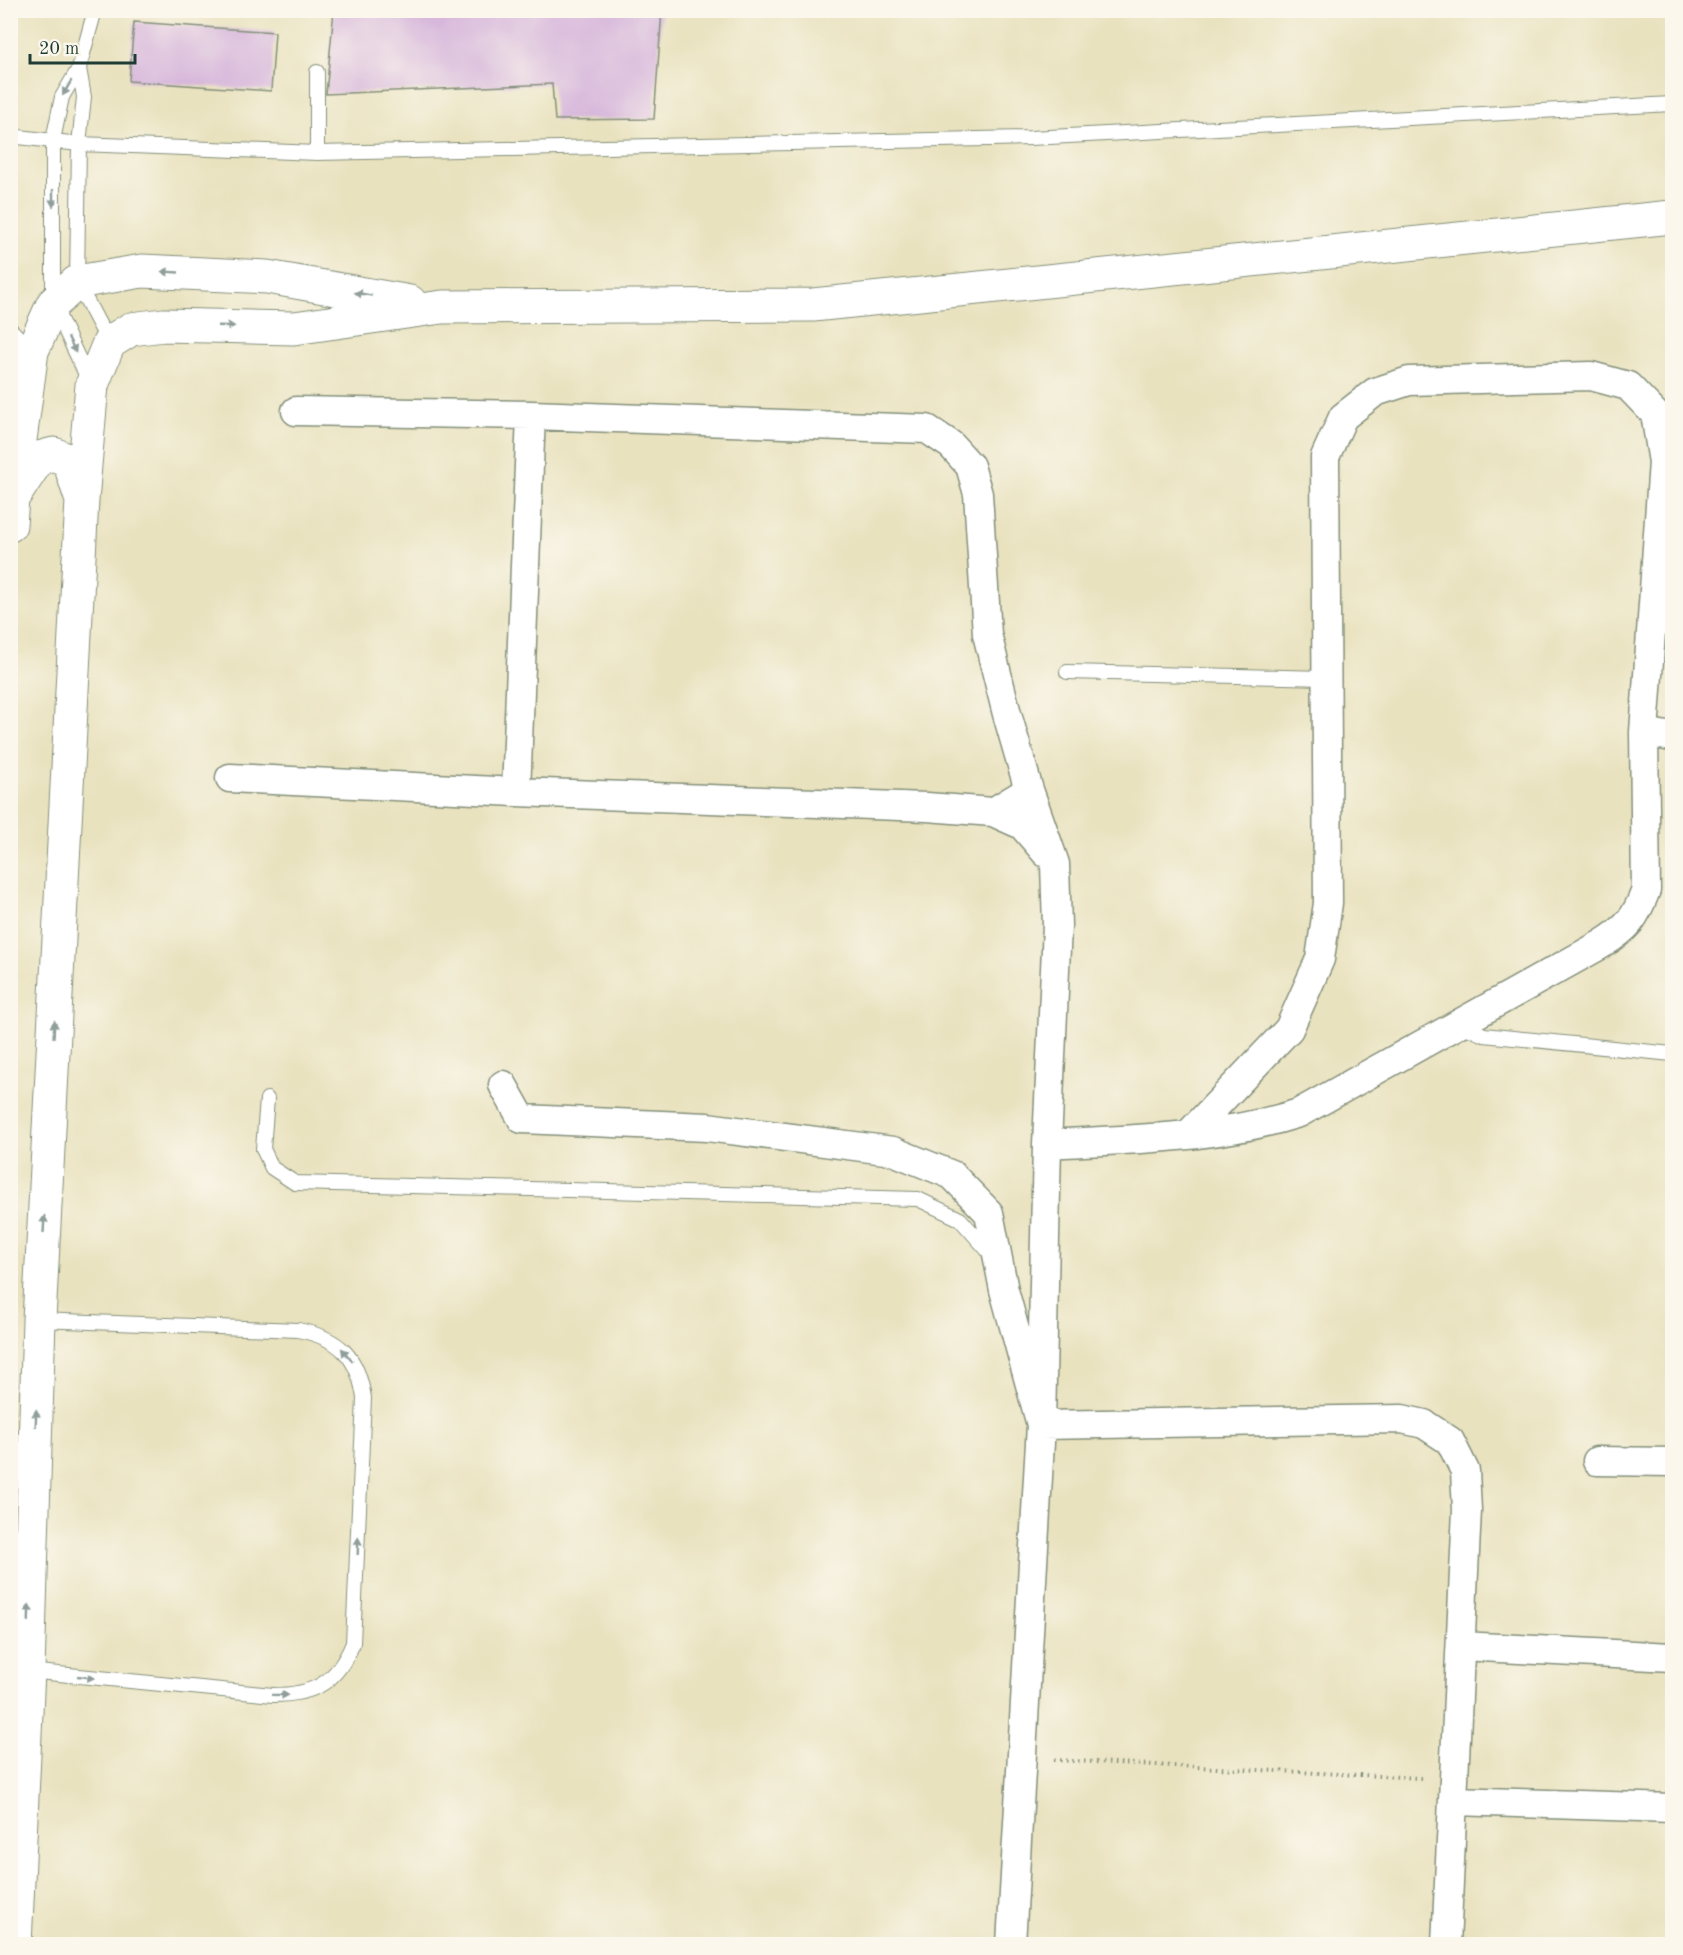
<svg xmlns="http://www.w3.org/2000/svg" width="1683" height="1955" viewBox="0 0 1683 1955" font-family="'Old Standard TT',serif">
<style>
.building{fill:#d7b7db}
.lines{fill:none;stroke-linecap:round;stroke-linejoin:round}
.service-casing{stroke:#84907a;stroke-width:16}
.minor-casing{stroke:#84907a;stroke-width:31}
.tertiary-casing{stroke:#84907a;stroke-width:35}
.path{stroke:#84907a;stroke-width:4;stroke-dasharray:1.5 4.5;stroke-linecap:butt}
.service{stroke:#fff;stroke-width:14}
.minor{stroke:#fff;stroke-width:28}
.tertiary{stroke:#fff;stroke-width:33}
.oneway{fill:#8f9e9a}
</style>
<rect width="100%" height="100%" fill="#fbf7ec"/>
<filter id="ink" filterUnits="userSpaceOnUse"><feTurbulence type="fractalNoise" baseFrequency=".0167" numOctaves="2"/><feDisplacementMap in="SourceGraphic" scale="12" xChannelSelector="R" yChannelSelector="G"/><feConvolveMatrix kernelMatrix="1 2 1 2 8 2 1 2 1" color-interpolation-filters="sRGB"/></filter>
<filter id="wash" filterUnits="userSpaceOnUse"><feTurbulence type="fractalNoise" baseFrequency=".008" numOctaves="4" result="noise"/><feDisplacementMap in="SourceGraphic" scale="24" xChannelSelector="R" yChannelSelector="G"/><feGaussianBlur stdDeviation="1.35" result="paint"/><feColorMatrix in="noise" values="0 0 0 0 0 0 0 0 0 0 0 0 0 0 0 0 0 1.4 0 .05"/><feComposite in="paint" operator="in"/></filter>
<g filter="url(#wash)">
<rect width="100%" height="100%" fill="#e9e2bf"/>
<g id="blocks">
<path class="building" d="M334 10H662L654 119 555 120 552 84 326 94Z
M134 22 275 32 271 91 129 81Z"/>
</g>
</g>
<g filter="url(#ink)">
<use href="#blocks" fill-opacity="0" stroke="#84907a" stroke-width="1.5"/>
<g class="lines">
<defs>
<path id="service" d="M79 68 95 10
M317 72V153
M10 136 79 144 317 153 1031 138 1672 104
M10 329 32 351
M89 381 53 304V140L62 97 79 68 84 97 79 144 77 282 109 343
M1067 672 1326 678
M1462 1022 1468 1028 1484 1035 1672 1054
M267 1099 263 1149 272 1168 295 1183 918 1199 960 1219 992 1255
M28 1671 273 1695C315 1695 337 1682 353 1643L364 1398C358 1357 340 1338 298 1330L39 1320"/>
<path id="minor" d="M296 411 531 415 516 792 927 807 993 812 1022 825 1046 853
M531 415 927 429 951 445 970 466 978 494 987 634 1007 714 1029 790
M1644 732 1672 737
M230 778 516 792
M993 812 1029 790 1055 864 1057 926 1047 1144 1041 1425 1011 1944
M503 1085 522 1119 707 1127 893 1151 952 1175 989 1213 1004 1290 1041 1425 1402 1419 1424 1424 1450 1441 1465 1471 1467 1510 1446 1944
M1047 1144C1131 1139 1218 1139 1299 1113L1602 944C1628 928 1635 919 1646 890L1644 732 1663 462 1655 414 1628 386 1591 376 1409 381 1375 392 1343 417 1325 457 1328 903 1320 959 1289 1029 1188 1135
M1597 1461 1672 1462
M1461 1646 1672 1657
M1454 1801 1672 1808"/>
<path id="tertiary" d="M16 493 39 458 54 454 69 461 80 495
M10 525 12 499 32 351 53 304 77 282 142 271 267 277 410 302
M15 1944 28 1671 39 1320 82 500 92 385 109 343 131 329 164 325 294 328 442 307 813 305 1672 217"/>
</defs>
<use href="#service" class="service-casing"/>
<use href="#minor" class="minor-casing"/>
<use href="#tertiary" class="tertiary-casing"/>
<path class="path" d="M1054 1760 1421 1778"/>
<use href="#service" class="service"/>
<use href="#minor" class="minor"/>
<use href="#tertiary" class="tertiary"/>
</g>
<defs><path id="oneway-solid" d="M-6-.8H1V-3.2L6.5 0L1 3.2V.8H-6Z" transform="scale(1.5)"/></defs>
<g class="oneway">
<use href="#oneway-solid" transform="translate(67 88) rotate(120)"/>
<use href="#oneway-solid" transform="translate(53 198) rotate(90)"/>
<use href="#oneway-solid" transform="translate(170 272) rotate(-177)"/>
<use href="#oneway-solid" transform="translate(363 294) rotate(-170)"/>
<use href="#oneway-solid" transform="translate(226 326) rotate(2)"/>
<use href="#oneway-solid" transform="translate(72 345) rotate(64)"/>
<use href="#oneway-solid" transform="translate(54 1029) rotate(-87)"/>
<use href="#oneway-solid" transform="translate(44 1224) rotate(-87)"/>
<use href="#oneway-solid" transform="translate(347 1355) rotate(-130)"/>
<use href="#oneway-solid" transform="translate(36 1418) rotate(-88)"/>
<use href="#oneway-solid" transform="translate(358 1546) rotate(-88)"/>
<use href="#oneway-solid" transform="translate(29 1613) rotate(-88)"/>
<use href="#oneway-solid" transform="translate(86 1677) rotate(6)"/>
<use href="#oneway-solid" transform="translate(280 1695) rotate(1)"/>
</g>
</g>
<rect width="1683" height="1955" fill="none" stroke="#fbf7ec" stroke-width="36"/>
<path d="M30 54v9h105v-9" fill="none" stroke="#1f3d34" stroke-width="3"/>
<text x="39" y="54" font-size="18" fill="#1f3d34" stroke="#fbf7ec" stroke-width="4.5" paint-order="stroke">20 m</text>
</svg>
